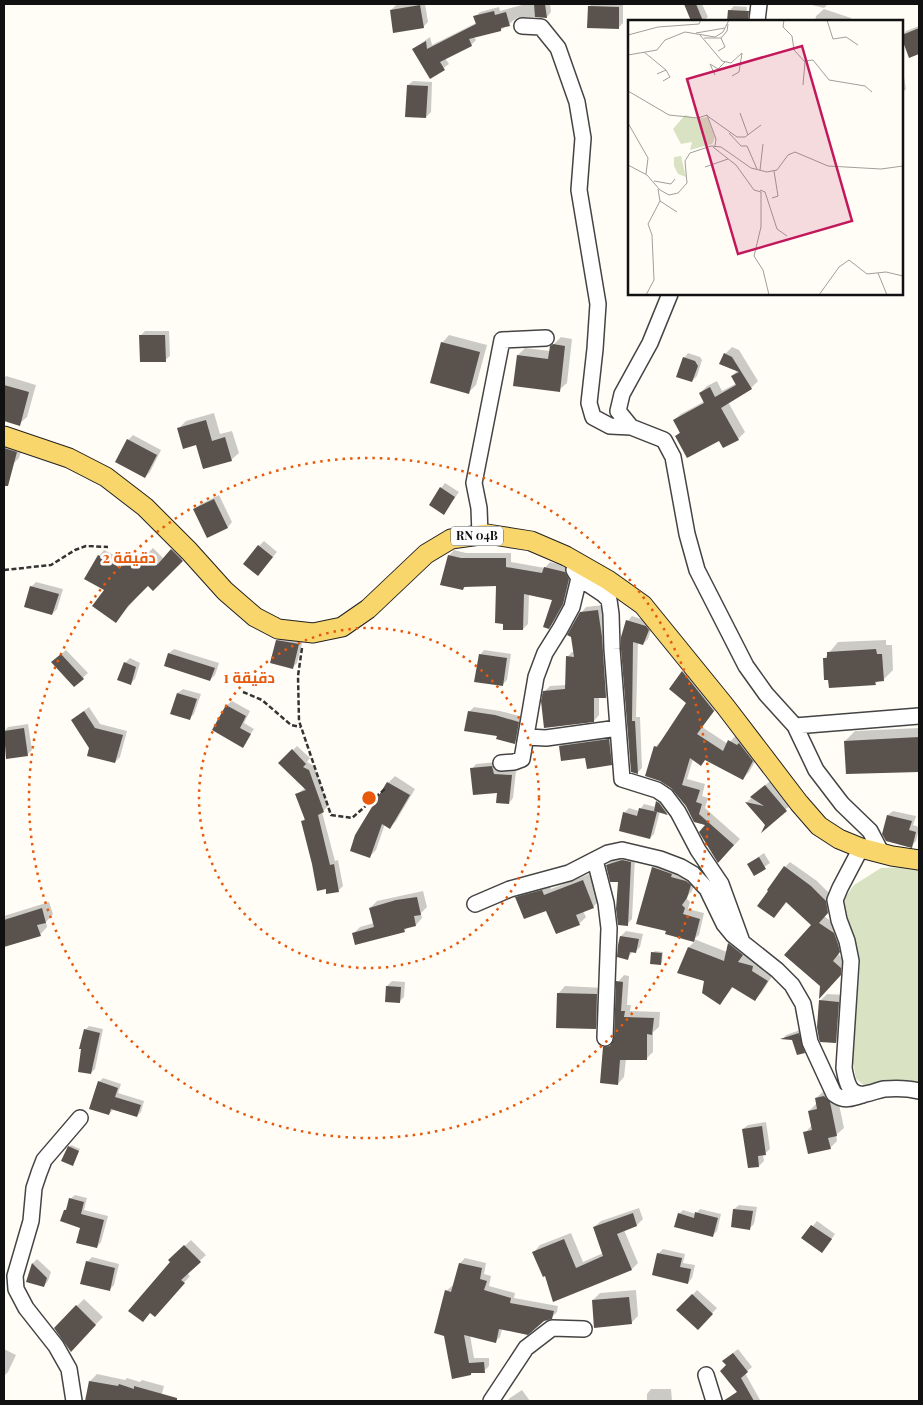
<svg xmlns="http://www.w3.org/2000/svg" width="923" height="1405" viewBox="0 0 923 1405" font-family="'Playfair Display',Cairo,serif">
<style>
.cemetery{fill:#d9e3c4}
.shadow{fill:#0003}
.building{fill:#5a524d}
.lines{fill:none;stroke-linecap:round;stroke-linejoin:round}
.minor-casing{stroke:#444;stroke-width:18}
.major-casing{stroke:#222;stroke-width:21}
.path{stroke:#333;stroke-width:2.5;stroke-dasharray:5 2.5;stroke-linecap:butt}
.minor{stroke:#fff;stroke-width:15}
.major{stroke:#f9d66b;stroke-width:19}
.ring{fill:none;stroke:#e8590c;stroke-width:2.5;stroke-dasharray:2.5 5}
.labels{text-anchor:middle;stroke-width:5;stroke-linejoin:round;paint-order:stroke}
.shield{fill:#fff;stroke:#585858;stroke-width:1}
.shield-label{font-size:12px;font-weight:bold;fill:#111}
.inset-road{fill:none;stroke:#a09f9a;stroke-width:1}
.view{fill:#c2185b;fill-opacity:0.15;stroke:#c2185b;stroke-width:2.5}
.inset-edge{fill:none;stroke:#111;stroke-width:2.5}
.centre{fill:#e8590c;stroke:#fff;stroke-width:2.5}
.ring-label{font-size:15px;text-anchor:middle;font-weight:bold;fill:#e8590c;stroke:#fff;stroke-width:5;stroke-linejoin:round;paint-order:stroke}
</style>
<rect width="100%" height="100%" fill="#fffdf5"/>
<path class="cemetery" d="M908 867H919V1083L912 1081 866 1087 856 1079 853 1062 860 961 851 932 842 913 844 899 854 885 881 868Z"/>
<path class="shadow" d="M408 4H425L428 22 423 27 391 10 396 5Z
M526 4H550L551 12 547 17H518L501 30 474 37 476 40 471 45 445 58 449 64 431 77 413 49 430 37 432 45 476 23 475 17 480 12 499 7 500 11Z
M592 4H623V23L618 28 590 6Z
M685 4H702L708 17 703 21H692Z
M808 4H828L824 8Z
M734 6 747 7 746 21H729V11Z
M824 9 851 18V21H815L816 16Z
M919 26V52L910 56 902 36 906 31Z
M904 77 906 89 902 93V78Z
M413 81 432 82 431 112 426 117 408 85Z
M145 331H169L170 356 165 360 140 336Z
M449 335 487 345 476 385 469 392 442 343Z
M561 337 572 339 567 383 559 390 518 355 525 348 550 351 551 347Z
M732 347 739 350 758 381 751 388 728 402 745 432 738 439 719 440 676 436 680 432 674 420 681 414 705 401 700 393 707 386 717 381 722 391 737 383 732 376 738 370 725 354Z
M688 353 700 357 702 360 697 376 692 381 684 358Z
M6 376 36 385 27 417 19 424 4 420V379Z
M214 413 220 434 232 431 239 453 231 460 197 444 179 428 186 421Z
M133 435 161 450 150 472 145 477 128 440Z
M4 437 23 445 19 458 12 465 4 463Z
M445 483 459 492 444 513 441 488Z
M219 495 232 522 228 527 208 537 194 510 199 505Z
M264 541 277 552 262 570 259 546Z
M178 544 187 554 153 589 148 584 116 621 106 590 99 556 104 550 125 561 130 556 141 560 153 548 164 559Z
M454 550 466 553H511V562L545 568 550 562 570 567 573 573 568 597 554 622 549 628 554 600 529 594 528 624 523 629 497 585 466 586 463 589 449 556Z
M36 582 63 589 57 609 52 614 31 587Z
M603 605 611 691 606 697 599 696V715L594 721 544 692 550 686 566 685 567 657 572 652H575L581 613 586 607Z
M632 616 650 622 653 624 648 639 643 644 638 642 636 717H640L642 768 637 773 622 637 628 621Z
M282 636 303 640 297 663 292 668 277 641Z
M886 640V645H892L893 670 883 680H879L875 684 824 659 838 642Z
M174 649 219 663 215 675 210 680 169 653Z
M66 650 88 673 74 686 53 662Z
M484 650 511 654 507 680 502 685 480 655Z
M130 658 140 663 135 679 130 684 125 663Z
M689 666 720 704 702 727 728 744 736 735 759 755 749 772 743 778 706 759 701 764 693 759 687 779 705 784 702 796 708 798 705 808 740 839 724 856 707 825 695 821 655 747 661 741H663L688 702 670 689Z
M183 689 201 694 194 714 189 719 178 693Z
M232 701 250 711 244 723 254 729 242 746 213 729 227 705Z
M89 707 100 724 127 731 120 757 115 762 90 748 72 720Z
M474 707 500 711 523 717 519 738 515 742 499 735 469 712Z
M28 724 32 750 27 755 7 758 4 732 8 727Z
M919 728V770L847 773 845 741 855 731Z
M616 732 618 757 611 764 560 746 567 739Z
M297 746 310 758 307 762 314 766 328 806 322 812 335 861 338 860 343 886 338 891 303 821 305 818 297 794 305 788 280 763Z
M497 762 499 769 516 771 513 798 509 803 499 791 472 769 476 764Z
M395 776 415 789 396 821 390 827 385 824 376 850 370 856 388 783Z
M770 781 790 806 766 824 747 802Z
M659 800 669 812 668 813 660 811 654 834 650 838 624 813 629 808 639 811 644 804 656 807Z
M893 811 916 816 913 825 919 827V829L916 841 911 846 888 815Z
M764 853 770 863 754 874 748 864Z
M627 855 635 857 632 919 627 924 620 881 607 865 612 860Z
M658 862 696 879 692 891 686 898 690 902 688 909 704 913 699 935 694 939 727 952 729 944 736 937 750 947 745 955 759 958 774 973 762 992 755 1000 734 986 720 1003 689 947 695 941 667 934 653 867Z
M790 862 817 881 831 895 833 906 824 916 840 928 845 945 838 954 846 962V968L824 992 821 986 813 925 787 902 774 917 785 867Z
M589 874 599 901 593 907 583 911 586 917 579 924 517 898 523 891 549 884 551 889Z
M423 891 427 907 421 913 422 918 416 925 408 927 404 931 353 934 360 927 374 923 370 908 377 901Z
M49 902 53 914 46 922 47 927 40 935 4 946V916Z
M626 931 643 934 640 947 635 952 633 951 627 959 619 945 621 936Z
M655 951 663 952 662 962 660 964 653 953Z
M624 975 629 976 627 1005H631L630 1011 660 1012 659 1027 653 1032V1052L647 1058 626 1059 624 1077 618 1084 604 1047 611 1041 615 1040 618 982Z
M392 981 405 982 404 997 400 1001 387 986Z
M565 986 604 988 603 1020 595 1027 558 994Z
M827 994 846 995 843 1035 836 1042 820 1001Z
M89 1026 103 1029 95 1069 91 1073 85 1030Z
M803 1029 809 1047 804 1052 793 1039H783L786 1035Z
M103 1078 121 1084 118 1093 144 1101 141 1112 137 1116 113 1110 109 1114 99 1082Z
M832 1089 837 1095 844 1128 836 1135 837 1141 830 1148 805 1133 812 1125 809 1111 816 1104V1098L824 1091Z
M766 1122 770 1149 763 1155 764 1161 759 1166 743 1129 748 1125Z
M71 1145 80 1149 74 1162 69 1147Z
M75 1195 87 1198 84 1210 108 1216 101 1242 97 1247 82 1227 65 1210 68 1207 70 1199Z
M739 1205 757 1207 754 1224 750 1228 734 1209Z
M639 1208 643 1219 637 1225 624 1230 638 1263 632 1269 546 1274 534 1252 540 1245 571 1233 583 1262 603 1253 594 1227 601 1221Z
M700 1209 721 1214 717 1231 713 1235 679 1214 683 1210 696 1214Z
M817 1221 835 1234 826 1247 803 1238Z
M191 1240 206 1255 187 1273 190 1276 160 1309 151 1312 143 1320 172 1262 170 1260Z
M663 1249 685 1254 683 1263 695 1265 692 1278 688 1283 654 1274 659 1253Z
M92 1257 119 1264 114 1285 109 1290 87 1262Z
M465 1258 486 1263 484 1274 491 1276 489 1286 515 1293 514 1298 558 1306 557 1312 551 1318 502 1329 500 1337 495 1342 470 1335 474 1358H489V1366L484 1371 473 1372 471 1374 446 1291 452 1286H454L460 1263Z
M37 1259 51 1272 48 1281 44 1286 27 1281 33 1263Z
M636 1290 638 1316 631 1323 593 1300 600 1293Z
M697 1290 717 1308 698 1328 678 1310Z
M84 1299 103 1317 71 1350 55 1328Z
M4 1349 16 1355 8 1372 4 1376Z
M738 1349 752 1367 745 1373 760 1400 759 1401H729L727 1399 738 1391 727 1365 729 1356Z
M97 1374 125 1380 127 1378 140 1382 142 1380 164 1386 160 1401H86L90 1381Z
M651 1389H671L672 1401H647V1394Z
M522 1390 530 1401H507L510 1398Z"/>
<path class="building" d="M534 4H545L547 18 535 17Z
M684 4H696L703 21H691Z
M420 5 424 28 393 33 390 10Z
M588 6 619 7V29L587 28Z
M728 10 749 11 748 21H727Z
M494 11 495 15 506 12 510 26 501 28V31L469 39 472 46 440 62 445 70 430 79 412 49 426 41 427 49 476 24 473 16Z
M919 28V54L909 58 902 39V35Z
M407 85 428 86 426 118 405 117Z
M139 335H165L166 362H140Z
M441 342 480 352 469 394 430 383Z
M553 344 565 346 560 392 513 386 517 355 548 359 550 346Z
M724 353 732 357 752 389 721 408 739 440 723 448 719 441 687 458 675 436 680 433 673 420 704 403 699 393 710 387 715 397 736 385 731 376 739 372 719 364Z
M683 357 695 361 698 366 692 382 676 377Z
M4 385 29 392 20 426 4 421Z
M206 420 212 441 225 437 232 461 203 469 196 445 183 449 177 428Z
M127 439 157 455 145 478 115 462Z
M4 448 17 452 8 486H4Z
M440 487 455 497 444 515 429 505Z
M214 499 228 528 207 538 193 509Z
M258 545 273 557 258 576 243 564Z
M171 549 183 561 153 591 148 586 128 606 116 623 92 606 104 590 84 579 98 555 120 568 124 561 134 565 146 553 158 564Z
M448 555 461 558H506V567L542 573 544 567 565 572 569 579 563 604 549 629 543 627 552 600 524 594 523 630H503V624L495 623 496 586 464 587 463 590 440 585Z
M30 586 59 594 52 615 24 607Z
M598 610 602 637 606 698H594V722L544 728 541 701 543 691 565 689 566 656 574 657 571 637 567 635 580 612Z
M626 620 646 626 649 630 643 645 633 642 632 721H635L638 774 631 772 621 649V637Z
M276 640 299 644 293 669 270 663Z
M876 649 877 654H882L884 681 875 682 876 685 829 688 828 680H824L823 658H827V652Z
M168 653 215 668 210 681 164 666Z
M61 654 84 679 74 687 51 662Z
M479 654 507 658 503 686 474 682Z
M124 662 136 667 131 685 117 680Z
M682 671 714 711 697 734 723 751 728 740 737 745 739 743 753 761 743 780 705 760 701 766 690 758 682 785 700 790 696 802 702 804 699 814 734 845 718 863 699 832 705 825 694 822 686 806 671 788 660 781 645 776 654 746 657 747 686 703 669 689Z
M177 693 197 699 190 720 170 714Z
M226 705 246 716 240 728 251 734 243 748 212 730Z
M84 711 95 728 123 735 115 763 87 756 89 748 71 720Z
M468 711 495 715 519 722 515 744 496 739 497 736 464 731Z
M24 728 28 756 6 759 4 731Z
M919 737V772L846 774 844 741Z
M609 739 612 765 587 769 585 758 561 761 559 746Z
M292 749 306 764 303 767 309 770 324 812 318 815 330 865 334 864 339 892 326 894V889L317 891 312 864 301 821 305 820 295 794 306 790 278 763Z
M492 766 494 774 512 775 509 804 496 803 497 793 473 795 470 768Z
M387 782 410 795 390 829 382 824 370 858 350 851 355 835Z
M765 785 787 811 761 833 765 825 745 802 764 806 750 797Z
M656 801 659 803 668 815 654 811Z
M639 808 657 812 650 839 619 831 623 812 637 816Z
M887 815 912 821 909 830 916 832 912 848 886 841 882 834Z
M759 857 766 869 754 876 747 864Z
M622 860 631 862 628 926 618 925 616 909 618 882H610L606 865Z
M784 866 811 886 826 901 828 913 819 923 834 933 838 944 840 952 833 961 841 968V975L819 999 820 986 784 955 811 925 786 902 774 918 757 906 768 891 767 890Z
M652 867 672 874 671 877 686 881 691 885 687 898 682 905 685 908 683 914 700 919 694 942 665 934 666 931 636 924Z
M583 880 594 908 576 915 580 925 556 934 546 911 524 919 515 897 542 890 544 895Z
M417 897 421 915 414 916 416 926 404 929 405 932 355 945 352 933 374 927 369 908 396 900Z
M42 908 46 923 37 925 41 936 4 947V920Z
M620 936 639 939 636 953 630 952 628 960 617 957 618 945Z
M728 943 743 955 738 962 753 966 752 971 768 981 755 1001 732 987 720 1005 702 993 704 981 677 973 688 947 724 961Z
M651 952 662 953 661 965 650 964Z
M616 981 623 982 621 1011H625L624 1017 654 1018 652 1035 647 1034V1060H620L618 1085 600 1083 603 1047 610 1046 614 1038Z
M386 986 401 987 400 1003 385 1002Z
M557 993 597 994 596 1029 556 1028Z
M819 1000 839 1002 836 1043 820 1042 819 1039 817 1027Z
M84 1029 100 1033 91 1074 78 1072 81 1049H79Z
M799 1033 805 1053 797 1055 792 1040 780 1039Z
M98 1081 118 1088 115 1097 141 1105 137 1117 111 1109 109 1115 89 1109Z
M824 1096 830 1102 837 1136 828 1138 831 1149 808 1154 803 1132 812 1130 808 1111 817 1109 815 1098Z
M762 1126 766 1155 758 1156 759 1167 748 1168 742 1129Z
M68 1146 79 1151 73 1166 61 1161Z
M69 1198 84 1202 81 1214 104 1220 97 1248 76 1243 80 1228 60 1221 64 1210H66Z
M733 1209 753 1211 750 1230 731 1227Z
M695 1212 718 1218 713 1237 674 1227 678 1213 694 1218Z
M633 1213 637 1226 617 1234 632 1270 553 1302 545 1276 543 1277 532 1252 564 1239 576 1268 603 1256 593 1227Z
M811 1225 832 1239 822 1253 801 1238Z
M184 1245 201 1262 181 1280 185 1283 155 1317 150 1313 143 1322 128 1311 170 1262 168 1260Z
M657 1253 682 1258 680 1267 691 1269 688 1284 652 1275Z
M86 1261 115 1268 110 1291 80 1284Z
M32 1263 47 1278 44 1287 26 1282Z
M459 1263 482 1268 480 1279 487 1281 484 1290 511 1298 510 1303 554 1311 552 1319 544 1321 528 1335 499 1329 496 1343 464 1335 469 1363 484 1362 485 1373H471V1375L452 1379 444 1336 434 1333 445 1290 451 1292Z
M692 1294 713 1314 698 1330 676 1310Z
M629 1297 632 1324 594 1328 592 1300Z
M76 1305 96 1325 71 1352 54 1328Z
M733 1353 748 1372 741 1378 754 1401H723L737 1392 720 1371 726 1365 722 1361Z
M89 1381 118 1386 119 1384 134 1389V1386L177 1398V1401H85Z"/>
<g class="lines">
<defs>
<path id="minor" d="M757 21 759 4
M522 26 541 27 558 48 577 102 583 138 579 190 598 304 595 349 589 403 593 417 610 426 631 427
M670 294 650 343 622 394 618 411 631 427 664 440 673 457 687 534 697 570 746 666 766 694 795 726 816 770 842 804 870 831 882 854
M480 535 479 508 474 483 502 340 546 338
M579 578 603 594 609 600 611 614 612 649 622 779 657 790 666 796 678 812 698 850 721 884 741 939
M795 726 919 716
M527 737 546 738 618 728
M501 763 514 762 522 759 536 677 545 653 560 629 572 607 579 578 574 570
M861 848 840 888 835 900 839 920 847 941 851 961 844 1068C846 1080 849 1097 865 1094 872 1093 878 1090 884 1089 896 1088 907 1088 919 1091
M595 860 606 903 609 928 605 1038
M475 904 510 889 569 873 608 853 622 850 660 859 681 867 693 874 707 889 724 924 733 935 777 970 792 985 803 1004 810 1042 834 1094C845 1102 851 1098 863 1095
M706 1375 714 1401
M74 1401 69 1369 56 1346 26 1308 16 1289 15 1276 31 1221 34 1188 39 1173 44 1160 80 1118
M491 1401 526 1348 552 1328 584 1329"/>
<path id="major" d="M4 436 69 458 106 477 145 507 189 551 225 591 255 617 278 629 313 633 342 627 368 609 426 554 451 539 487 534 531 541 566 556 608 580 643 605 725 706 799 803 819 826 839 839 861 848 892 856 919 860"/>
</defs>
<use href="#minor" class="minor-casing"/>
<use href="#major" class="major-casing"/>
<path class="path" d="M4 570 51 565 75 550 86 546 108 547
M302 648 298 676 299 721 331 815 352 818 386 788
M243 692 262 700 291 725 301 727"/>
<use href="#minor" class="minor"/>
<use href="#major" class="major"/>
</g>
<g class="ring">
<circle cx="369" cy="798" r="170"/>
<circle cx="369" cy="798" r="340"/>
</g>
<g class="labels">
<rect class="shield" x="451" y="526.5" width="52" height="19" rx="4"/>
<g class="shield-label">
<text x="477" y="540">RN 04B</text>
</g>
</g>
<g transform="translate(628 20)">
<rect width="275" height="275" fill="#fffdf5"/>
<path d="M57 95 70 99 79 97 87 117 84 124 62 130 64 122 53 124 45 109ZM53 136 58 157 50 154 46 146V137Z" fill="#d9e3c4"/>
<path class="inset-road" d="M156 0 155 7 164 16 166 30 177 42 175 65M199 0 205 19 218 17 230 25M68 13 97 8M0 15 30 7 71 4 73 0M72 15 94 41 103 43 114 33M76 18H93L99 11 100 4M90 31 97 27 93 18M16 32 38 50 29 54M0 35 29 30 37 20 57 12 87 17 95 12 101 0M176 41 185 40 201 60 237 66 244 72M87 55 82 44 90 49 97 42M104 56 111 52 114 33M35 61 42 57 38 50M0 71 41 95 70 98 79 95 88 119 87 126M112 93 120 115M78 95 109 117H117L133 105M0 103 20 138 18 154M101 113 113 126H119L129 149M85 127 108 145 126 170 133 172V207L126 236 135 250 141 275M0 145 19 155 32 170 41 175 50 173 59 163 57 141 62 133 83 126 93 127 123 148 139 152 149 150 160 135 167 132 200 146 253 149 275 146M77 147 100 139M132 150 135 124M26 161 43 164 47 159M132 170 137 172 149 209 159 216M144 178 150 176 146 151M32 181 49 192M250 253 259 275M18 275 26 260 24 215 20 204 32 181 30 169M191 275 211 247 221 240 239 254 258 252 275 256"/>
<path class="view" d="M174 26 224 201 110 234 59 59Z"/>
<rect width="275" height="275" class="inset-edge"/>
</g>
<circle cx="369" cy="798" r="8" class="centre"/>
<g class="ring-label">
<text x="129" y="563">2 دقيقة</text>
<text x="249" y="683">1 دقيقة</text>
</g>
<rect width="923" height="1405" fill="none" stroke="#111111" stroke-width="10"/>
</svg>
